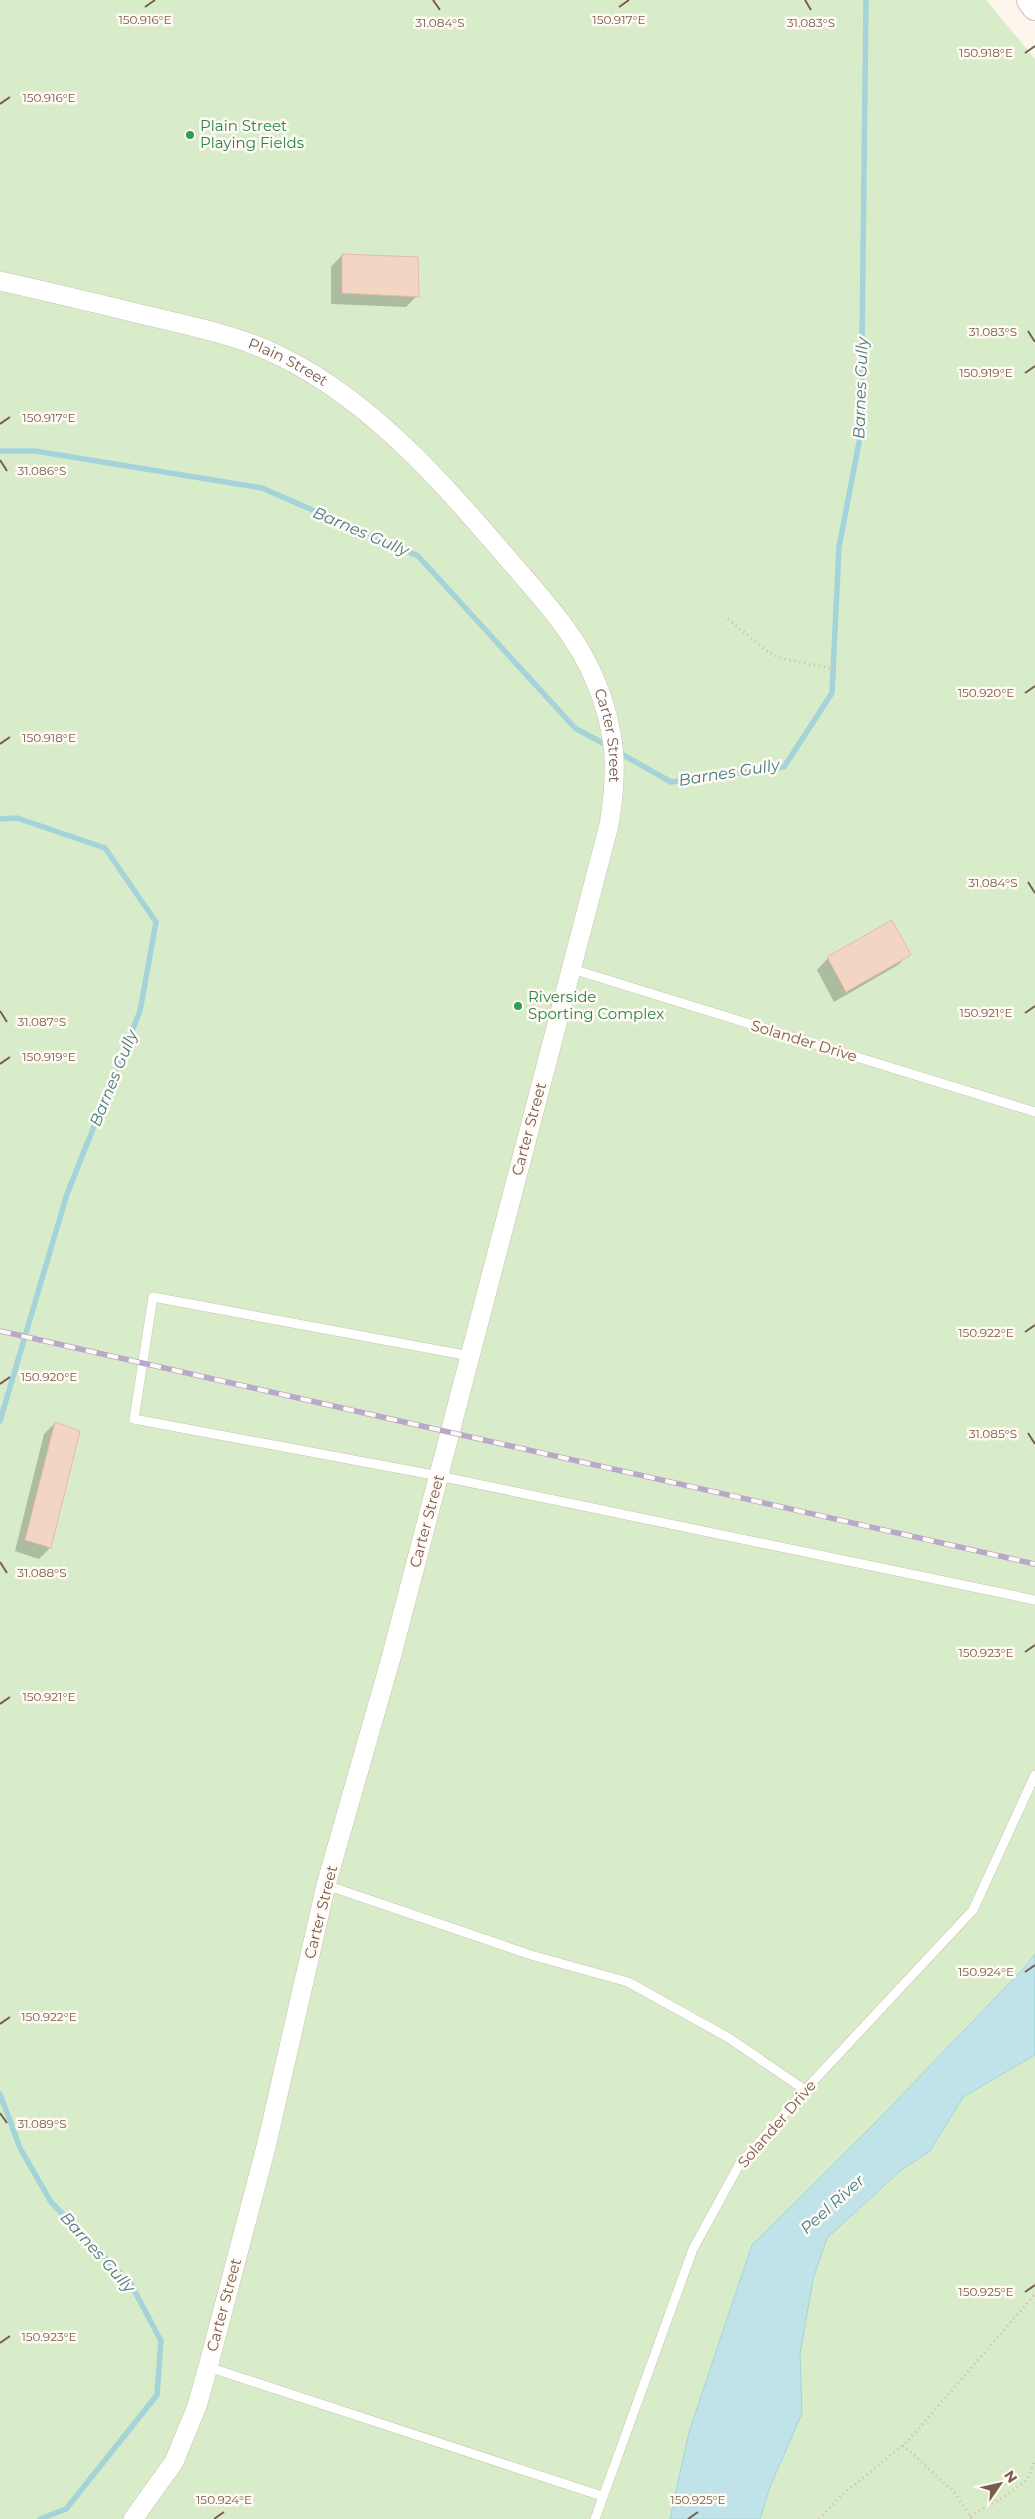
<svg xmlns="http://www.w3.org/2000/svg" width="1035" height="2519" viewBox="0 0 1035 2519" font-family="Montserrat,sans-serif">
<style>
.green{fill:#d8ecc9}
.water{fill:#bfe3e8;stroke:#a5d3da}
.shadow{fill:#0003}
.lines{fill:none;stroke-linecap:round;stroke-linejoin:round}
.stream{stroke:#a5d3da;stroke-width:5.5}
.building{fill:#f3d5c3;stroke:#e6bba3}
.service-casing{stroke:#d1beb0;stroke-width:10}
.minor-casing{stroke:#d1beb0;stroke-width:20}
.secondary-casing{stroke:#d6c0b0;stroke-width:28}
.path{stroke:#d9b8a5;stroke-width:3;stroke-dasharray:1 4;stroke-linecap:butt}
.service{stroke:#fff;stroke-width:9}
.minor{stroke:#fff;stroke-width:19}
.secondary{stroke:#fff;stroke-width:26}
.rail-casing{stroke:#b9a8c9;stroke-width:5.5}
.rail{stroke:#fffaf3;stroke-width:4;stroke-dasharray:11;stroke-linecap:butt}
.ticks{fill:none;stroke:#7a5c4d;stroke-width:2}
.leisure-dot{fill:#2e9e5b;stroke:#fffaf3;stroke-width:2}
.labels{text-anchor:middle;stroke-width:5;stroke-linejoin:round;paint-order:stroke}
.leisure-label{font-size:15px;fill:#27864d;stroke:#fffaf3;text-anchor:start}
.street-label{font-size:15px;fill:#7a5c4d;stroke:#fffaf3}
.water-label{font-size:16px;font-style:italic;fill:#437c86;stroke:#fffaf3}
.ticks-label{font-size:12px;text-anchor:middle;fill:#7a5c4d;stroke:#fffaf3;stroke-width:5;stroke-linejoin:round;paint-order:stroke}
</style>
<rect width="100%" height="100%" fill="#fdf6ec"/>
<path class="green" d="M0 0H986L1035 59V1954L1021 1971 875 2123 752 2245 689 2432 670 2519H0Z
M1035 2055V2519H760L770 2487 802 2413 800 2355 813 2279 827 2238 900 2171 930 2151 963 2097Z"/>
<path class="water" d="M1035 1954V2055L963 2097 930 2151 900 2171 827 2238 813 2279 800 2355 802 2413 770 2487 760 2519H670L689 2432 752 2245 875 2123 1021 1971Z"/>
<path class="shadow" d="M342 255 417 296 406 307 331 304V267Z
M909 954 898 965 834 1002 817 970 828 958Z
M55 1423 50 1548 39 1559 15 1551 44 1434Z"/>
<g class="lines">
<path class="stream" d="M0 451H35L262 488 418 556 575 728 610 747
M618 752 671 782 784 767 832 693 839 547 861 432 866 0
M0 819 17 818 105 848 156 922 140 1011 67 1194 0 1421
M0 2094 20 2148 51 2202 131 2284 161 2341 157 2395 66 2509 40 2519"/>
</g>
<path class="building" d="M342 254 418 257 419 297 342 293Z
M892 920 911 955 846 992 827 957Z
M55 1422 80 1431 51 1548 25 1540Z"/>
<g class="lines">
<defs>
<path id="service" d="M572 969 1035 1112
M470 1356 153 1297 134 1419 439 1476 1035 1600
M326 1885 531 1955 628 1982 729 2038 805 2090
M208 2367 602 2496
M595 2519 693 2249 739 2165 805 2090 973 1910 1035 1775"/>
<g id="minor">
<path id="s1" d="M0 281C50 292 99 304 149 316 194 327 241 336 282 357 373 402 444 484 509 560 541 597 576 634 595 680 617 732 618 771 609 825L391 1658 326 1885 267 2143 208 2367 197 2406 174 2462 133 2519"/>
</g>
<path id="secondary" d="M1030 0 1035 7"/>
</defs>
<use href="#service" class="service-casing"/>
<use href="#minor" class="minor-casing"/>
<use href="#secondary" class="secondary-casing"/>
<path class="path" d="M728 619 769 653 785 659 839 670
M903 2445 954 2492 972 2519
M970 2516 1007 2495 1027 2480 1035 2460
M819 2519 843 2494 908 2441 1035 2294"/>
<use href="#service" class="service"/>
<use href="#minor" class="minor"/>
<use href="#secondary" class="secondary"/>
<defs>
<path id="rail" d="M0 1331 1035 1564"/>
</defs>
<use href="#rail" class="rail-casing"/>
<use href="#rail" class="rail"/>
</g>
<path class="ticks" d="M433 0 440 10M805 0 811 10M145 7 155 0M619 7 629 0M1025 53 1035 46M0 104 10 97M1028 331 1035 342M1025 373 1035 366M0 424 10 417M0 460 7 471M1025 693 1035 686M0 744 10 737M1028 882 1035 893M0 1011 7 1022M1025 1013 1035 1006M0 1064 10 1057M1025 1332 1035 1325M0 1384 10 1377M1028 1433 1035 1444M0 1562 7 1573M1025 1652 1035 1645M0 1704 10 1697M1025 1972 1035 1965M0 2024 10 2017M0 2113 7 2123M1025 2292 1035 2285M0 2343 10 2336M214 2519 224 2512M688 2519 698 2512"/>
<g class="leisure-dot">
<circle cx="190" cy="135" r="5"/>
<circle cx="518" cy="1006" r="5"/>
</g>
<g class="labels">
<g class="leisure-label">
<text x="200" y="131">Plain Street<tspan x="200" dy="17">Playing Fields</tspan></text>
<text x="528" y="1002">Riverside<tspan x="528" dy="17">Sporting Complex</tspan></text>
</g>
<g class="street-label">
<text dy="5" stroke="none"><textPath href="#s1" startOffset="300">Plain Street</textPath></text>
<text dy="5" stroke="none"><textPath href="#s1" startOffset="805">Carter Street</textPath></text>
<text transform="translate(804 1041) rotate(17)" y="5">Solander Drive</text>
<text transform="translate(529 1129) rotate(-75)" y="5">Carter Street</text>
<text transform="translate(427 1521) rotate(-75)" y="5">Carter Street</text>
<text transform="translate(321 1912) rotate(-76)" y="5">Carter Street</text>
<text transform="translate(777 2124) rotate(-49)" y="5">Solander Drive</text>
<text transform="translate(224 2305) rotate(-75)" y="5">Carter Street</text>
</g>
<g class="water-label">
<text transform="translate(860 388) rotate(-88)" y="6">Barnes Gully</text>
<text transform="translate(361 531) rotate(23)" y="6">Barnes Gully</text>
<text transform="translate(729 772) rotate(-9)" y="6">Barnes Gully</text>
<text transform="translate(113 1078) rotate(-68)" y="6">Barnes Gully</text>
<text transform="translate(832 2204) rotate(-42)" y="6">Peel River</text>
<text transform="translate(98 2252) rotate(48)" y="6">Barnes Gully</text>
</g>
</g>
<g class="ticks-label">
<text x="145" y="24">150.916°E</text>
<text x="619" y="24">150.917°E</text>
<text x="440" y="27">31.084°S</text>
<text x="811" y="27">31.083°S</text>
<text x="986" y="57">150.918°E</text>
<text x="49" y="102">150.916°E</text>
<text x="993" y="336">31.083°S</text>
<text x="986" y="377">150.919°E</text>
<text x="49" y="422">150.917°E</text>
<text x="42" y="475">31.086°S</text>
<text x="986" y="697">150.920°E</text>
<text x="49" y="742">150.918°E</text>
<text x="993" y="887">31.084°S</text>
<text x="986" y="1017">150.921°E</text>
<text x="42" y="1026">31.087°S</text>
<text x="49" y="1061">150.919°E</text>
<text x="986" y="1337">150.922°E</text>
<text x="49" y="1381">150.920°E</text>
<text x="993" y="1438">31.085°S</text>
<text x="42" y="1577">31.088°S</text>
<text x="986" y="1657">150.923°E</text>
<text x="49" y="1701">150.921°E</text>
<text x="986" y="1976">150.924°E</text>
<text x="49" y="2021">150.922°E</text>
<text x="42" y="2128">31.089°S</text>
<text x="986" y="2296">150.925°E</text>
<text x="49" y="2341">150.923°E</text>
<text x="224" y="2504">150.924°E</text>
<text x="698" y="2504">150.925°E</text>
</g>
<g transform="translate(1000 2484) rotate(56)" stroke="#fffaf3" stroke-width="4" paint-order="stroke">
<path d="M0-4L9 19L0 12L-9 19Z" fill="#7a5c4d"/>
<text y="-8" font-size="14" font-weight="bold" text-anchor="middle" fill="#7a5c4d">N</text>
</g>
</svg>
